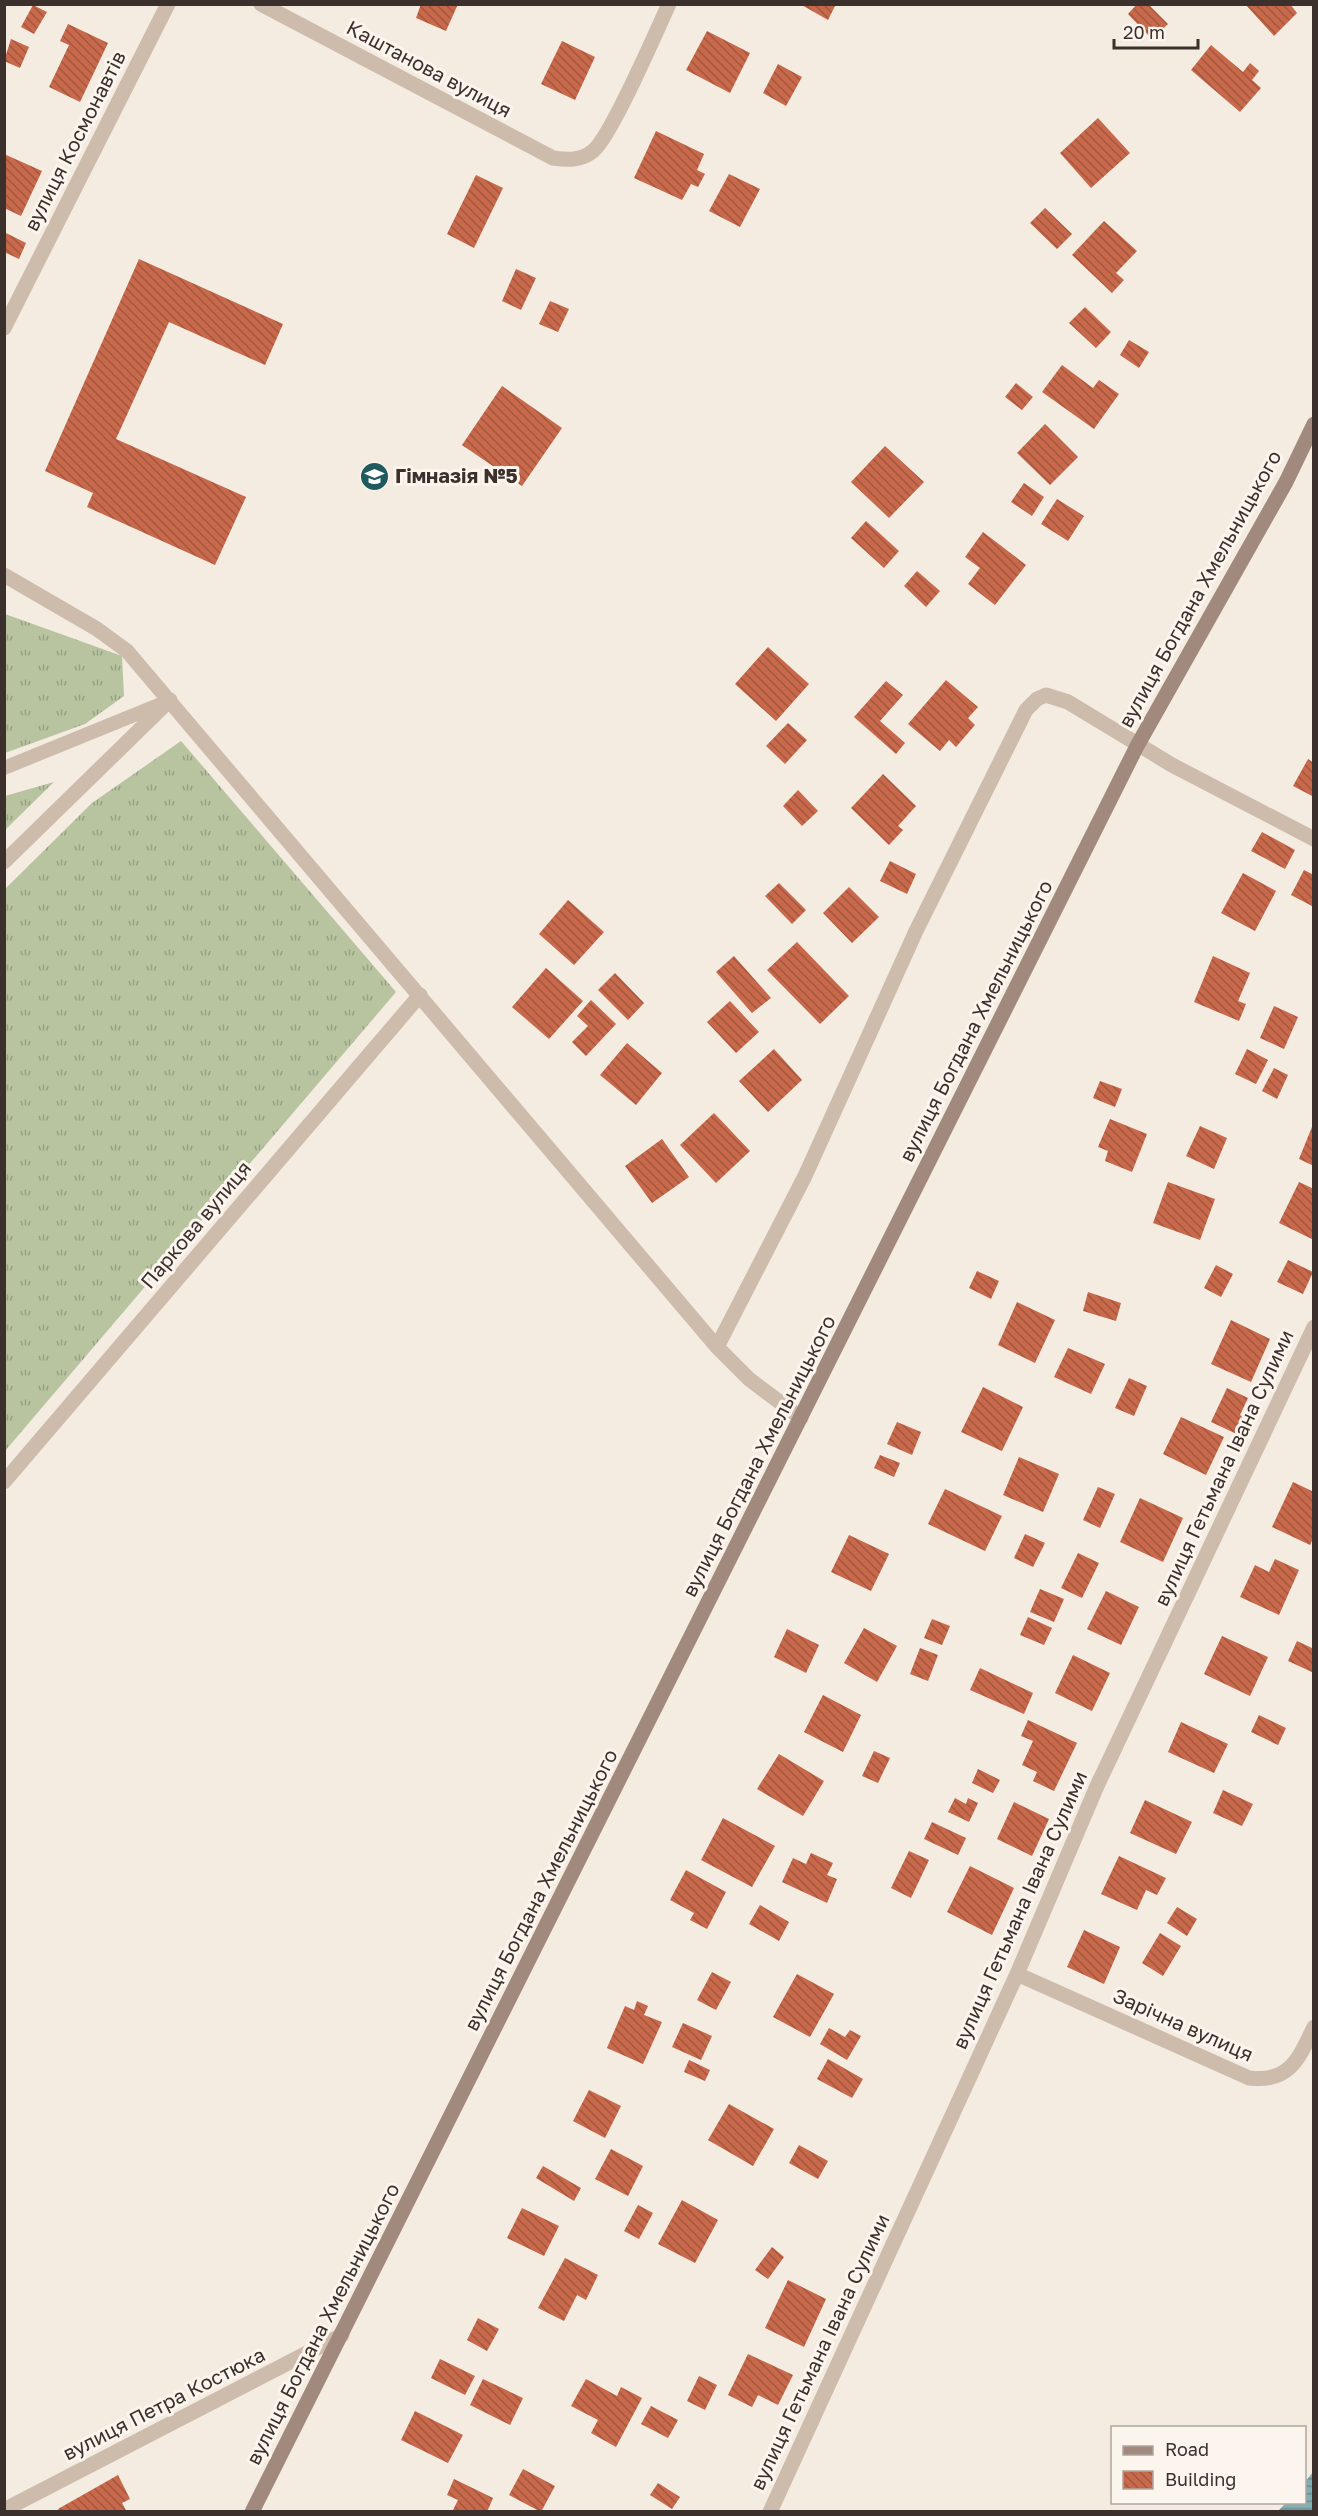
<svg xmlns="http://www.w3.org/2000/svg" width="1318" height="2516" viewBox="0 0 1318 2516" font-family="'Golos Text',sans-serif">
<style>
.grass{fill:url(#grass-tufts)}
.water{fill:url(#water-rules)}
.building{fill:url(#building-back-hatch)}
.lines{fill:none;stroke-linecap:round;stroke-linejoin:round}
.service{stroke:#cdbbac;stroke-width:14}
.minor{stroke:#cdbbac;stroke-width:15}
.secondary{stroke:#a18a7d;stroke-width:15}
.labels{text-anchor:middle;stroke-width:6;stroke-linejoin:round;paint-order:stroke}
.street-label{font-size:20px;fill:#3b302b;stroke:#fbf5ee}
.poi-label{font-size:20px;font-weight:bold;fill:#3b302b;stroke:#fbf5ee;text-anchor:start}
</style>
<defs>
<pattern id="grass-tufts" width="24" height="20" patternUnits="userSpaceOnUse" patternTransform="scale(1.5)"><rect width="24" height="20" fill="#b8c4a0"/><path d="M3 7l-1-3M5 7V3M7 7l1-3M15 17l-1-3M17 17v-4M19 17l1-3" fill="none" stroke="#97a083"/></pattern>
<pattern id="water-rules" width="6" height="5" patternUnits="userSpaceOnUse" patternTransform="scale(1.5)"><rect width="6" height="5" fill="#7fb0b2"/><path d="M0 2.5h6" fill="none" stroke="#699091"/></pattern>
<pattern id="building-back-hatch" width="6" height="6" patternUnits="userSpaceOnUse" patternTransform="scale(1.5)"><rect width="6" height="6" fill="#c8694b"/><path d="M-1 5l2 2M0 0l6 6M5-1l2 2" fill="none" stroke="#a4573f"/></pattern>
</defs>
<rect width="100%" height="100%" fill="#f4ebe1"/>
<path class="grass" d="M5 614 122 656 124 696 85 724 5 753Z
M181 741 396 992 5 1451V889L92 803Z
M54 782 5 830V796Z"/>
<path class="water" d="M1313 2472V2511H1278L1286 2503 1304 2502 1305 2482Z"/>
<path class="building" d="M421 4H458L446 31 416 18Z
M800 4H836L828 20Z
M1137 4H1148L1168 24 1152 39 1128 14Z
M1245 4H1290L1297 13 1274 36Z
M33 5 47 12 34 34 21 27Z
M68 24 108 43 80 102 49 87 69 45 60 41Z
M707 31 750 53 730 93 686 70Z
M11 39 29 47 20 68 4 61Z
M562 41 595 57 575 100 541 84Z
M1211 45 1243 72 1250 63 1259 71 1252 80 1261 88 1240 112 1191 70Z
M778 64 802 77 786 106 763 93Z
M1098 118 1130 153 1091 188 1060 153Z
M656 131 704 154 697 170 705 174 698 187 691 184 682 200 634 178Z
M4 154 42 171 21 216 4 208Z
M729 174 760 189 740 227 709 211Z
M476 175 503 188 474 248 447 234Z
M1045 208 1072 234 1057 249 1030 223Z
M1104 221 1137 251 1116 273 1124 280 1112 293 1072 255Z
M4 232 26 243 19 259 4 252Z
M139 259 283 324 265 365 169 322 116 439 246 497 215 565 87 507 93 493 45 471Z
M516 269 536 278 521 310 502 301Z
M550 301 569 309 558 332 539 324Z
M1085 307 1111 332 1096 348 1069 323Z
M1129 340 1149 352 1139 368 1120 355Z
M1062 365 1093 388 1099 380 1119 394 1094 429 1042 392Z
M1016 383 1033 397 1022 410 1005 397Z
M502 386 562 428 522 486 462 445Z
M1045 424 1078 457 1050 485 1017 453Z
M885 446 924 482 889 518 851 482Z
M1024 483 1044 497 1032 516 1011 502Z
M1057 499 1084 516 1068 541 1041 524Z
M866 521 899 551 884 568 851 538Z
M983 532 1026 565 995 605 968 584 980 568 965 557Z
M917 571 940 591 926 607 904 586Z
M768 647 809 684 776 721 735 684Z
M946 680 978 707 968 718 975 725 956 747 949 740 940 751 908 724Z
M886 681 903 695 880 721 905 743 896 754 854 717Z
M788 723 807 740 785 764 766 746Z
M1308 759 1314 763V797L1293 786Z
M883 774 916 806 898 826 903 830 889 845 851 808Z
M798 790 818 811 802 826 783 806Z
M1262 832 1295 850 1285 869 1251 851Z
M890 861 916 874 907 894 880 881Z
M1304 870 1314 875 1312 906 1291 895Z
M1243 873 1276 891 1255 931 1221 913Z
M779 883 806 910 792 924 765 896Z
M849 887 879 917 852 943 823 913Z
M568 900 604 932 574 965 539 934Z
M797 942 849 996 820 1024 767 970Z
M734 956 771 998 752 1013 716 972Z
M1213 956 1250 973 1238 1001 1246 1004 1239 1021 1194 1002Z
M546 968 583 1001 549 1039 512 1007Z
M615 973 644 1003 628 1020 598 990Z
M591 1000 616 1024 586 1056 572 1042 588 1026 577 1016Z
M730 1001 759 1032 736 1053 707 1022Z
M1274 1006 1298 1017 1284 1049 1260 1038Z
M627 1043 662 1073 636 1105 600 1075Z
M774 1049 802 1080 768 1112 739 1081Z
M1247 1049 1268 1060 1256 1084 1235 1074Z
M1274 1068 1288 1075 1277 1099 1262 1091Z
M1100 1081 1122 1089 1115 1107 1093 1098Z
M714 1113 750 1151 716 1183 680 1145Z
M1110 1119 1147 1134 1132 1172 1105 1161 1108 1151 1098 1147Z
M1314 1122V1166L1299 1159Z
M1200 1126 1227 1138 1214 1169 1186 1156Z
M662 1139 689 1177 652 1203 625 1166Z
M1168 1182 1215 1199 1200 1240 1153 1223Z
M1299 1182 1314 1189V1240L1279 1223Z
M1288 1260 1313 1272 1303 1294 1277 1282Z
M1216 1265 1233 1274 1221 1297 1204 1288Z
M977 1271 999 1281 991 1299 969 1288Z
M1088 1292 1121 1303 1116 1321 1083 1311Z
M1017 1302 1055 1320 1035 1363 998 1345Z
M1231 1320 1270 1339 1251 1382 1211 1364Z
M1068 1348 1105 1364 1091 1394 1054 1377Z
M1129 1378 1147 1386 1134 1416 1115 1408Z
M983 1387 1023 1407 1002 1451 961 1432Z
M1227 1388 1248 1398 1240 1415 1248 1419 1241 1436 1211 1422Z
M1181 1417 1224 1437 1206 1475 1163 1454Z
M897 1422 921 1432 912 1455 887 1444Z
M880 1455 900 1463 894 1477 874 1468Z
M1019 1457 1059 1474 1043 1512 1003 1495Z
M1293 1482 1314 1492V1537L1310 1545 1272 1527Z
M1098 1487 1115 1494 1100 1528 1083 1520Z
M945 1489 1002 1516 985 1551 928 1524Z
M1140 1498 1183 1518 1163 1562 1120 1542Z
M1025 1534 1045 1543 1033 1567 1014 1558Z
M849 1535 889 1554 871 1591 831 1572Z
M1078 1553 1099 1563 1082 1598 1061 1588Z
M1275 1559 1299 1570 1279 1615 1240 1597 1255 1565 1269 1572Z
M1040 1589 1064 1599 1054 1622 1030 1612Z
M1106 1591 1139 1607 1121 1645 1087 1629Z
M1028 1617 1052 1628 1044 1645 1020 1635Z
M932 1619 950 1626 942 1645 924 1638Z
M864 1628 897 1646 877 1682 844 1663Z
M787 1629 819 1645 806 1673 774 1657Z
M1222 1636 1268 1657 1250 1696 1204 1674Z
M1297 1641 1314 1649V1673L1288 1661Z
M920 1648 938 1655 928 1681 910 1674Z
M1073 1655 1110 1673 1092 1711 1055 1693Z
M980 1668 1033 1693 1024 1714 970 1690Z
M823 1695 861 1715 843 1752 804 1732Z
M1259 1715 1286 1728 1278 1745 1251 1732Z
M1028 1720 1077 1743 1054 1791 1033 1781 1037 1772 1022 1765 1033 1741 1021 1736Z
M1181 1722 1228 1744 1214 1773 1168 1752Z
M874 1751 890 1758 878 1783 862 1776Z
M779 1754 824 1781 803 1816 757 1789Z
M978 1769 1000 1780 993 1793 972 1783Z
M1223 1790 1253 1804 1242 1826 1213 1813Z
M955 1798 966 1804 968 1798 978 1803 969 1822 948 1812Z
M1145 1800 1192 1822 1176 1854 1130 1833Z
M1014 1802 1049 1819 1032 1856 997 1839Z
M723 1818 775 1846 752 1887 701 1860Z
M932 1822 966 1838 958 1855 924 1839Z
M909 1851 929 1860 911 1898 891 1888Z
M811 1853 833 1863 827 1875 837 1879 827 1903 782 1882 793 1858 806 1864Z
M1119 1856 1166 1878 1157 1895 1146 1890 1137 1910 1101 1894Z
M970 1866 1014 1888 992 1935 947 1912Z
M686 1870 726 1892 707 1929 690 1920 694 1913 670 1900Z
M760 1905 789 1922 779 1941 749 1924Z
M1177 1907 1197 1919 1187 1936 1167 1923Z
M1084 1930 1120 1947 1104 1984 1067 1967Z
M1160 1933 1181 1946 1163 1976 1142 1963Z
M712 1972 731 1982 716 2010 697 2000Z
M797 1974 834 1994 810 2037 773 2017Z
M637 2001 648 2006 644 2015 662 2022 643 2064 607 2048 625 2006 634 2010Z
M683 2023 712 2036 701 2060 672 2047Z
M829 2028 845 2037 850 2030 861 2036 847 2060 820 2044Z
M828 2059 863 2079 852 2098 817 2079Z
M689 2060 710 2070 705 2081 684 2072Z
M589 2090 621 2106 605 2138 573 2121Z
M729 2104 774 2129 753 2166 708 2140Z
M799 2145 828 2161 818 2179 789 2163Z
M611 2149 643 2166 628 2196 595 2179Z
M543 2166 581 2188 574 2201 536 2178Z
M682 2200 718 2220 695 2263 658 2244Z
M638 2205 653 2213 639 2239 624 2231Z
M522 2208 559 2226 544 2256 507 2238Z
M772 2247 784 2257 768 2279 755 2270Z
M565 2258 598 2275 586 2300 577 2295 564 2321 538 2308Z
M788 2280 826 2299 804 2347 765 2328Z
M478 2318 499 2329 487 2351 467 2340Z
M748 2354 793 2375 778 2405 758 2395 752 2407 728 2395Z
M440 2359 475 2376 465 2395 431 2378Z
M699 2376 717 2385 705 2410 687 2401Z
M483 2379 523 2398 510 2425 470 2405Z
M586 2379 617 2396 621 2387 642 2398 616 2447 591 2433 598 2420 571 2406Z
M651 2406 678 2420 668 2438 641 2424Z
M415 2411 463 2435 448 2463 401 2440Z
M523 2469 555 2486 541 2512 509 2495Z
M118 2475 130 2499 122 2503 127 2512H60L58 2509Z
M454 2479 493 2498 487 2512H452L458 2500 447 2495Z
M658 2483 680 2497 672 2509 650 2495Z"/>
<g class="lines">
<path class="service" d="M4 768 166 702"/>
<path class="minor" d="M261 4 553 158C567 160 581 161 593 151 611 137 656 32 669 4
M4 328 168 4
M4 575 97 629 127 651 717 1347 749 1379 801 1418
M4 862 170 700
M717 1347 805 1176 916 931 1026 710 1037 699 1046 695 1068 702 1172 765 1314 839
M4 1482 420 995
M1017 1974 1249 2078C1290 2083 1299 2058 1314 2027
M4 2510 342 2335
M770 2512 1017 1974 1097 1786 1314 1327"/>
<path class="secondary" d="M252 2512 1137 746 1286 482 1314 424"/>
</g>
<defs>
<symbol id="school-disc" viewBox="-11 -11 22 22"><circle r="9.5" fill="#1f5a5e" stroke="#fbf5ee"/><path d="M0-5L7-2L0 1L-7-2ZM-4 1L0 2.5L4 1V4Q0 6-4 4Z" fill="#fff"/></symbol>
</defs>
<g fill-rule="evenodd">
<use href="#school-disc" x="358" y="460" width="33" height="33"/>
</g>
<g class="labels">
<g class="street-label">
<text transform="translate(429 69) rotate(28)" y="7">Каштанова вулиця</text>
<text transform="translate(75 141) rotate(-63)" y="7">вулиця Космонавтів</text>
<text transform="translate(1200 589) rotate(-61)" y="7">вулиця Богдана Хмельницького</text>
<text transform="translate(976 1021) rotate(-63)" y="7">вулиця Богдана Хмельницького</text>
<text transform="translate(196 1225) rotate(-50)" y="7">Паркова вулиця</text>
<text transform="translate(759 1456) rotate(-63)" y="7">вулиця Богдана Хмельницького</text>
<text transform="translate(1224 1468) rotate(-65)" y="7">вулиця Гетьмана Івана Сулими</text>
<text transform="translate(541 1890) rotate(-63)" y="7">вулиця Богдана Хмельницького</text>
<text transform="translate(1020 1910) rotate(-66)" y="7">вулиця Гетьмана Івана Сулими</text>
<text transform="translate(1183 2025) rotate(24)" y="7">Зарічна вулиця</text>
<text transform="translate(323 2324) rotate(-63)" y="7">вулиця Богдана Хмельницького</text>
<text transform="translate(820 2352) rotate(-65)" y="7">вулиця Гетьмана Івана Сулими</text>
<text transform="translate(164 2404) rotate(-27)" y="7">вулиця Петра Костюка</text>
</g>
<g class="poi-label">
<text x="395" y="483">Гімназія №5</text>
</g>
</g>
<rect width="1318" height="2516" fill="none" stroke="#3b302b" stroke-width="12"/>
<rect x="1111" y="2426" width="195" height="78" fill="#fbf5ee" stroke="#aea6a0" stroke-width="1.5"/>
<rect x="1123" y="2446" width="30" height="9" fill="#a18a7d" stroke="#aea6a0" stroke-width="1.5"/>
<text x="1165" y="2456" font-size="18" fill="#3b302b">Road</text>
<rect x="1123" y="2471" width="30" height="18" fill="url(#building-back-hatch)" stroke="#aea6a0" stroke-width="1.5"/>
<text x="1165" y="2486" font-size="18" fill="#3b302b">Building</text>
<path d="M1114 39v9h84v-9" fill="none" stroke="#3b302b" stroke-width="3"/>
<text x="1123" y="39" font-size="18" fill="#3b302b" stroke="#fbf5ee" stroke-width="4.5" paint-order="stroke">20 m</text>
</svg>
